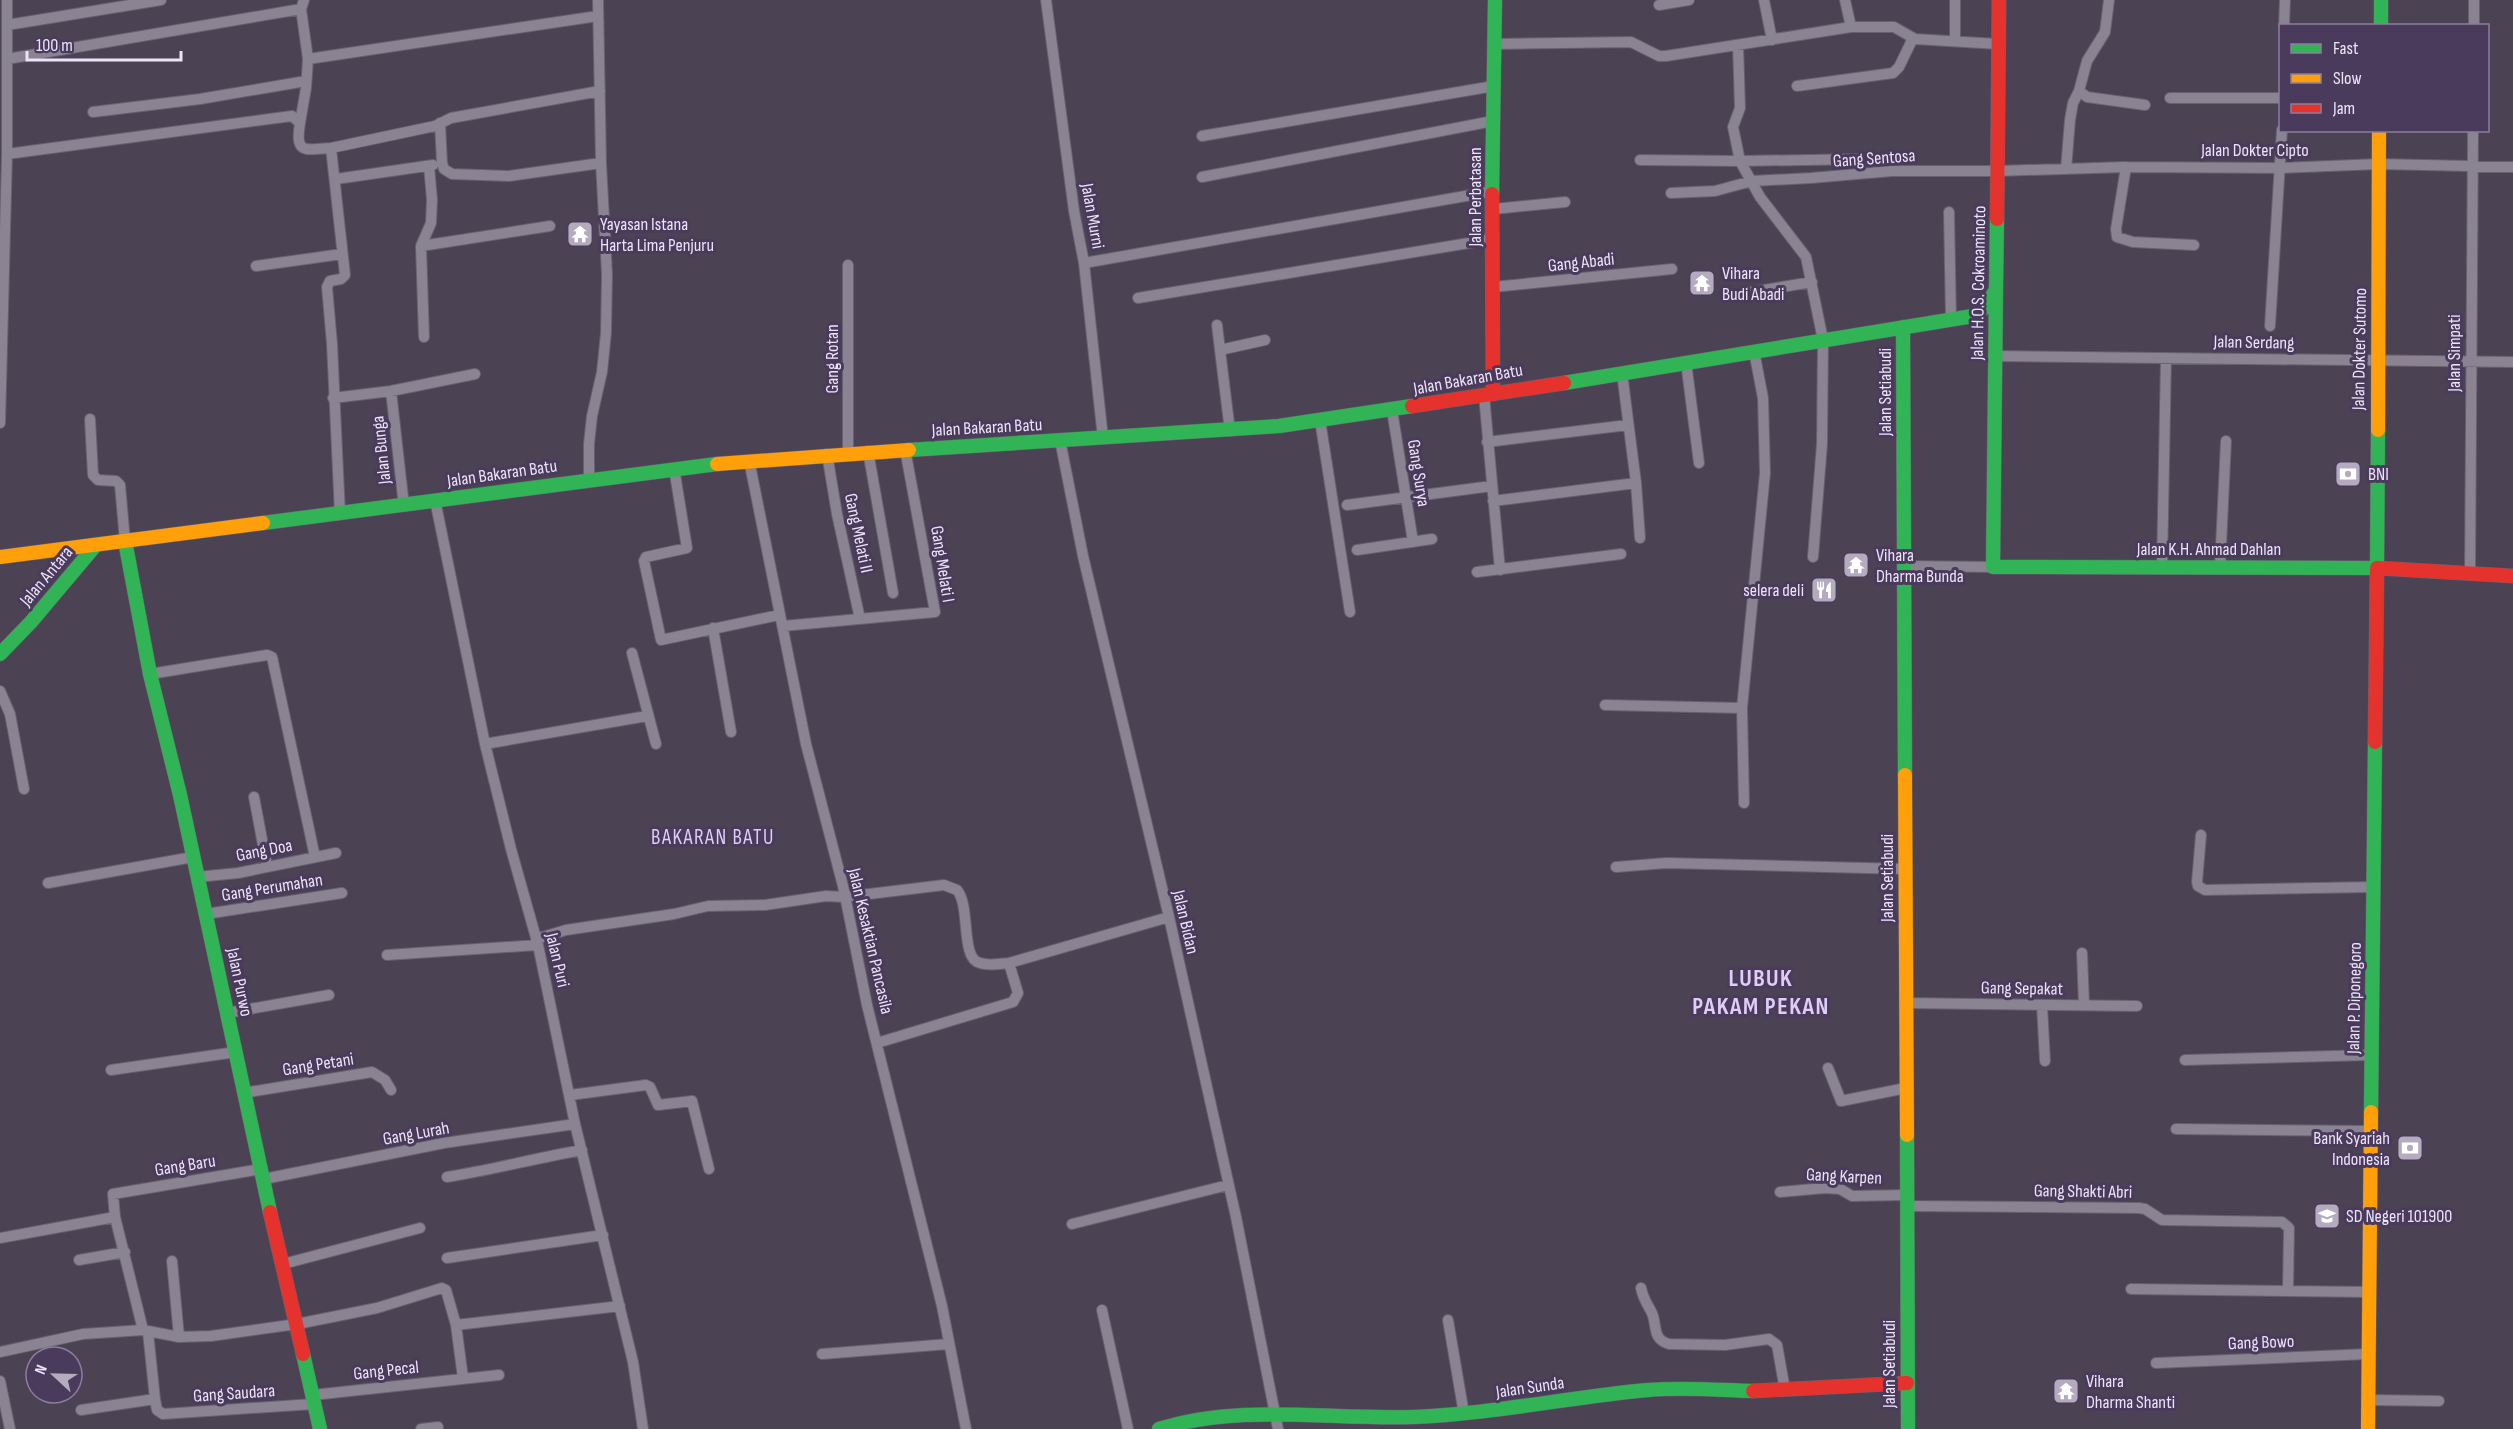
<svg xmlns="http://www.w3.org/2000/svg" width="2513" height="1429" viewBox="0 0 2513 1429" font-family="'Sofia Sans Condensed',sans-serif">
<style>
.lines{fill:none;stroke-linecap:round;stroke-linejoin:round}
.street-casing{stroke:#67606f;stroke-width:12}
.fast-casing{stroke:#67606f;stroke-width:15}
.slow-casing{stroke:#67606f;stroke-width:15}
.jam-casing{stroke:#67606f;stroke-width:15}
.street{stroke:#8a8492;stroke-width:10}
.fast{stroke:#30b455;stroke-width:14}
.slow{stroke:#ff9f0a;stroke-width:14}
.jam{stroke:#e5322d;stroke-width:14}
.labels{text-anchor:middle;stroke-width:6;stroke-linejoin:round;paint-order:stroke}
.street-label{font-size:18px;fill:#ece3f8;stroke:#4a3b5c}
.poi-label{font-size:18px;fill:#ece3f8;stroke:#4a3b5c;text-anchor:start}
.quarter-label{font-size:21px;letter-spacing:1.5px;fill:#decdf5;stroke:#4a3b5c}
.district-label{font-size:24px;font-weight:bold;letter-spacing:1.5px;fill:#decdf5;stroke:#4a3b5c}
</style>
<rect width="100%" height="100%" fill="#4b4354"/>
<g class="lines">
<defs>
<path id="street" d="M1046 0 1074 211 1084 263 1103 438
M1764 0 1772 40
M1845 0 1851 27
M1955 0V41
M1659 5 1689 0
M7 25 161 0
M2284 26 2285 0
M2474 26V0
M1494 44 1631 42 1659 56H1666L1851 27H1894L1915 39 1998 44
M1738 45 1740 108 1733 127 1740 161 1760 197 1806 257 1823 340 1822 444 1813 557
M7 59 301 9
M308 59 598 16
M1797 86 1893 73 1899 67 1913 38
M2079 91 2087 97 2145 105
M2170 98H2280
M93 112 200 99 306 81
M300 123 306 88 308 59 301 9 304 0
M440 123 442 163 444 169 452 174 509 176 601 163
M1202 136 1494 86
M331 148 435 126 451 118 600 91
M7 154 292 116 300 123C295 154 304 150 331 148L345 275 341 279 330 281 327 287 332 344 340 514
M1640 160 1740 161 1866 159
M2126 167 2116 229 2117 237 2133 242 2194 245
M2066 169 2070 120 2073 103 2079 91 2087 61 2105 32 2109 0
M1202 177 1493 121
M336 179 433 165
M1671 193 1715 191 1752 181 1811 178 1892 171H1997L2126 167 2281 168 2379 164 2513 167
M1494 209 1565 202
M1949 212 1951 320
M421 246 550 226
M1084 263 1494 191
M256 266 342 254
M1493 287 1672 269
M1746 293 1812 282
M1138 298 1493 239
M1217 325 1220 350
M2270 326 2282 130
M424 337 421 246 431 223 432 200 429 166
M1995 356 2513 362
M1686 362 1699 463
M1622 373 1636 483 1640 538
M391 391 404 506
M1484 395 1500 570
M333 398 391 391 475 374
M1392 410 1413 542
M90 419 93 475 98 480 116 481 120 485 125 541
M1320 420 1350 612
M0 423 7 154V0
M1230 431 1220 350 1265 340
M1060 440 1083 556 1169 917 1236 1217 1278 1429
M1487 442 1628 425
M868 451 893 593
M848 453V265
M827 454 837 514 860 619
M749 460 806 744 843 886 867 1005 942 1306 966 1429
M674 468 687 548 646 557 644 561 661 640 779 615
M589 480V444L592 416 602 372 606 333 607 274 601 163 598 0
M435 500 485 744 511 849 538 945 575 1124 633 1362 643 1429
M1493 501 1636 483
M1347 505 1492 486
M1357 550 1432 539
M1904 566 1993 567
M2162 567 2166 358
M2220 567 2226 441
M1477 572 1621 554
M2470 575 2473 130
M783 626 935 612 905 449
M713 628 731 732
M632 653 656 744
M150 674 267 655 272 657 315 857
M0 691 10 714 24 789
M1605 705 1742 708
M485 744 647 716
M254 797 267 866
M1744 803 1742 708 1765 473 1763 398 1754 351
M2201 835 2197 882 2198 886 2205 890 2373 887
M1616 867 1666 863 1905 869
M197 877 238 873 336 853
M48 883 193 857
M206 914 342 893
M536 939 566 930 674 914 708 906 765 905 826 896 844 897 944 885 957 890C971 906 960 959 980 963 989 966 999 964 1009 963
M2082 953 2084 1005
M387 955 538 945
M1906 1003 2137 1006
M2042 1005 2045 1061
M227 1013 329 995
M877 1043 1013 1002 1018 993 1009 963 1169 917
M2185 1060 2371 1055
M1828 1068 1841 1101 1906 1088
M111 1070 236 1052
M243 1093 372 1072 385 1080 391 1090
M570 1095 646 1085 650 1087 658 1105 692 1101 709 1169
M2176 1129 2370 1131
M447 1177C492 1170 536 1158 582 1150
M264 1179 444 1143 575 1124
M1780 1192 1825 1188 1840 1189 1852 1196 1907 1195
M1907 1206 2139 1208 2145 1209 2162 1220 2282 1222 2289 1228 2288 1290
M1072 1224 1228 1185
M0 1238 115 1217
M447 1258 603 1235
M79 1260 125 1252
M172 1261 179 1337
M283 1264 420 1228
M1641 1288C1643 1298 1646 1302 1651 1311 1658 1324 1651 1339 1669 1344L1725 1345 1769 1339 1777 1345 1785 1390
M2131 1289 2370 1292
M1102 1310 1128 1429
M1448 1320 1464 1414
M143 1330 115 1217 113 1194 261 1169
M148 1332 155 1399 157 1410 163 1414 314 1404
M0 1352 83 1334 143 1330 179 1337 211 1336 297 1324 377 1308 442 1288 446 1290 456 1325
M822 1354 949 1344
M2156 1363 2368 1354
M463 1378 456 1325 620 1306
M0 1381 10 1429
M313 1395 499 1375
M2369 1400 2439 1401
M81 1410 155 1399
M421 1429 438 1427"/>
<path id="fast" d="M2381 0V26
M1492 194 1495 0
M1996 289 1993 567 2377 568 2378 430
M1903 327 1905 775
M1564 383 1973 316 1987 306 1996 289 1997 219
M909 450 1279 426 1412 406
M263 523 717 464
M125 541 150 674 180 795 270 1212
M0 654 31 622 95 546
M2371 1112 2375 742
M1907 1135 1908 1429
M303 1354 320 1429
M1159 1429C1241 1403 1328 1420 1413 1417 1492 1414 1570 1397 1648 1390 1684 1387 1718 1390 1753 1391"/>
<path id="slow" d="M2378 430 2379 130
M717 464 909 450
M0 557 263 523
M1905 775 1907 1135
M2368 1429 2371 1112"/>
<path id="jam" d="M1492 194 1493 394
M1997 219 1999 0
M1412 406 1564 383
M2375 742 2377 568 2513 576
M270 1212 303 1354
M1753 1391 1907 1383"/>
</defs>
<use href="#street" class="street-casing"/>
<use href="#fast" class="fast-casing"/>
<use href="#slow" class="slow-casing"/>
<use href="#jam" class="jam-casing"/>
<use href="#street" class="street"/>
<use href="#fast" class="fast"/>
<use href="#slow" class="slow"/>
<use href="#jam" class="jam"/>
</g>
<defs>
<symbol id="temple-square" viewBox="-11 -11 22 22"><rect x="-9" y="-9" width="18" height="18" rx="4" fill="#b4abbf" stroke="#4a3b5c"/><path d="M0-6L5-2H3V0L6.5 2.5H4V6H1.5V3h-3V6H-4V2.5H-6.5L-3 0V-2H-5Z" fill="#fff"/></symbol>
<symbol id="bank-square" viewBox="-11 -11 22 22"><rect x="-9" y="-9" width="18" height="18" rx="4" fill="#b4abbf" stroke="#4a3b5c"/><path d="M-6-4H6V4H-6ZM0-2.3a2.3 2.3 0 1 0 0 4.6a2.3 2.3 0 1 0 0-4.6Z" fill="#fff"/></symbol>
<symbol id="restaurant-square" viewBox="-11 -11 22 22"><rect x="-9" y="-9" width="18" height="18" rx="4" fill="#b4abbf" stroke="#4a3b5c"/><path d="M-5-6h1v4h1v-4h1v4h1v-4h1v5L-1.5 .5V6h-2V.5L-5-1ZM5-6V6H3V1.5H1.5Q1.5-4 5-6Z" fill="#fff"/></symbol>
<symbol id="school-square" viewBox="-11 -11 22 22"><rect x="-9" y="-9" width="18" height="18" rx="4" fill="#b4abbf" stroke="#4a3b5c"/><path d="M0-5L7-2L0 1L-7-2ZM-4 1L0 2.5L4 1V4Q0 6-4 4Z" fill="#fff"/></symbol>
</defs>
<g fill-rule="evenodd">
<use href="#temple-square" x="565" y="219" width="30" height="30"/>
<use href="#temple-square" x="1687" y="268" width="30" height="30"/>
<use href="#bank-square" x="2333" y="459" width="30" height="30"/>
<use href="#temple-square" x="1841" y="550" width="30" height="30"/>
<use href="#restaurant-square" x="1809" y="575" width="30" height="30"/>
<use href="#bank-square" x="2395" y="1133" width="30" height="30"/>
<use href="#school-square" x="2312" y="1201" width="30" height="30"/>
<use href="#temple-square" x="2051" y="1376" width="30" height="30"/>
</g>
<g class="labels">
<g class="street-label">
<text x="2255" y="156">Jalan Dokter Cipto</text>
<text transform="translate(1874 158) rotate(-4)" y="6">Gang Sentosa</text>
<text transform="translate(1475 197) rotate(-90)" y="6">Jalan Perbatasan</text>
<text transform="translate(1093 216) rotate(80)" y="6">Jalan Murni</text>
<text transform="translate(1581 262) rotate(-6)" y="6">Gang Abadi</text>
<text transform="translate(1978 283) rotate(-89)" y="6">Jalan H.O.S. Cokroaminoto</text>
<text transform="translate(2254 342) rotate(1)" y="6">Jalan Serdang</text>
<text transform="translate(2359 349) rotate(-89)" y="6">Jalan Dokter Sutomo</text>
<text transform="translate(2454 353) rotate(-90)" y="6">Jalan Simpati</text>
<text transform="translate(832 359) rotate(-90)" y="6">Gang Rotan</text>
<text transform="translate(1468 379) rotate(-10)" y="6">Jalan Bakaran Batu</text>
<text transform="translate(1885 392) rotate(-90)" y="6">Jalan Setiabudi</text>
<text transform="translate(987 427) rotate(-3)" y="6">Jalan Bakaran Batu</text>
<text transform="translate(381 450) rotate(-96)" y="6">Jalan Bunga</text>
<text transform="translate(502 473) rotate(-8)" y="6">Jalan Bakaran Batu</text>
<text transform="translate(1419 473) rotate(81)" y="6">Gang Surya</text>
<text transform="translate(859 533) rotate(78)" y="6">Gang Melati II</text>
<text x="2209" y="555">Jalan K.H. Ahmad Dahlan</text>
<text transform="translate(943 564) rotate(81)" y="6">Gang Melati I</text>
<text transform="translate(46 576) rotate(-50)" y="6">Jalan Antara</text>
<text transform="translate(264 850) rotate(-11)" y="6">Gang Doa</text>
<text transform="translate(1887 878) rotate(-90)" y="6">Jalan Setiabudi</text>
<text transform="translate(272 887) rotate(-9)" y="6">Gang Perumahan</text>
<text transform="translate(1186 922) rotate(77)" y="6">Jalan Bidan</text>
<text transform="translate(871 941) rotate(77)" y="6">Jalan Kesaktian Pancasila</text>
<text transform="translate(558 960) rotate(77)" y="6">Jalan Puri</text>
<text transform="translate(240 982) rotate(78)" y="6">Jalan Purwo</text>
<text transform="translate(2022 988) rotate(1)" y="6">Gang Sepakat</text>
<text transform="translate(2354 998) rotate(-89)" y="6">Jalan P. Diponegoro</text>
<text transform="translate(318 1064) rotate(-9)" y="6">Gang Petani</text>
<text transform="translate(416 1133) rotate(-10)" y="6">Gang Lurah</text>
<text transform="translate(185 1165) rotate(-9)" y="6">Gang Baru</text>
<text transform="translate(1844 1176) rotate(3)" y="6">Gang Karpen</text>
<text transform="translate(2083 1191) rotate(1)" y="6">Gang Shakti Abri</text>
<text transform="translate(2261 1342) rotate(-2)" y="6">Gang Bowo</text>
<text transform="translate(1889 1364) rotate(-90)" y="6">Jalan Setiabudi</text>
<text transform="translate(386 1370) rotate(-6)" y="6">Gang Pecal</text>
<text transform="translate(1530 1387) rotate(-8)" y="6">Jalan Sunda</text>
<text transform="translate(234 1393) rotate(-4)" y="6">Gang Saudara</text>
</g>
<g class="poi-label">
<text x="600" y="230">Yayasan Istana<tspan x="600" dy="21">Harta Lima Penjuru</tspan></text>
<text x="1722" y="279">Vihara<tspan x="1722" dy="21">Budi Abadi</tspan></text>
<text x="2368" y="480">BNI</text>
<text x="1876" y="561">Vihara<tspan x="1876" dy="21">Dharma Bunda</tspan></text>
<text x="1804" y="596" text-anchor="end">selera deli</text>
<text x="2390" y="1144" text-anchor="end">Bank Syariah<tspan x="2390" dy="21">Indonesia</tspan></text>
<text x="2346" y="1222">SD Negeri 101900</text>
<text x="2086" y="1387">Vihara<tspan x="2086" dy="21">Dharma Shanti</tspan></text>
</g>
<g class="quarter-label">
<text x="713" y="844">BAKARAN BATU</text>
</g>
<g class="district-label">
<text x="1761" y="986">LUBUK<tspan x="1761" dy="28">PAKAM PEKAN</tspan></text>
</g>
</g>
<rect x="2279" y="24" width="210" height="108" fill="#4a3b5c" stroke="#8b7e9a" stroke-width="1.5"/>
<rect x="2291" y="44" width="30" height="9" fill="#30b455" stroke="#8b7e9a" stroke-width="1.5"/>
<text x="2333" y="54" font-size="18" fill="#ece3f8">Fast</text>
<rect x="2291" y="74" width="30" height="9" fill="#ff9f0a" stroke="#8b7e9a" stroke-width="1.5"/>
<text x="2333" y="84" font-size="18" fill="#ece3f8">Slow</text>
<rect x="2291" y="104" width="30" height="9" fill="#e5322d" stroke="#8b7e9a" stroke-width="1.5"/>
<text x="2333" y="114" font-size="18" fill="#ece3f8">Jam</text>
<g transform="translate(54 1375) rotate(292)"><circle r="28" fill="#4a3b5c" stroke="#8b7e9a" stroke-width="1.5"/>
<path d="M0-4.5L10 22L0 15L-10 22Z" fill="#b4abbf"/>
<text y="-9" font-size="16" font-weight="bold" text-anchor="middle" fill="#ece3f8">N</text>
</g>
<path d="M27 51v9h154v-9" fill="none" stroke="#ece3f8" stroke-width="3"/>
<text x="36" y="51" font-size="18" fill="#ece3f8" stroke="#4a3b5c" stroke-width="4.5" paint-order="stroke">100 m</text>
</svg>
